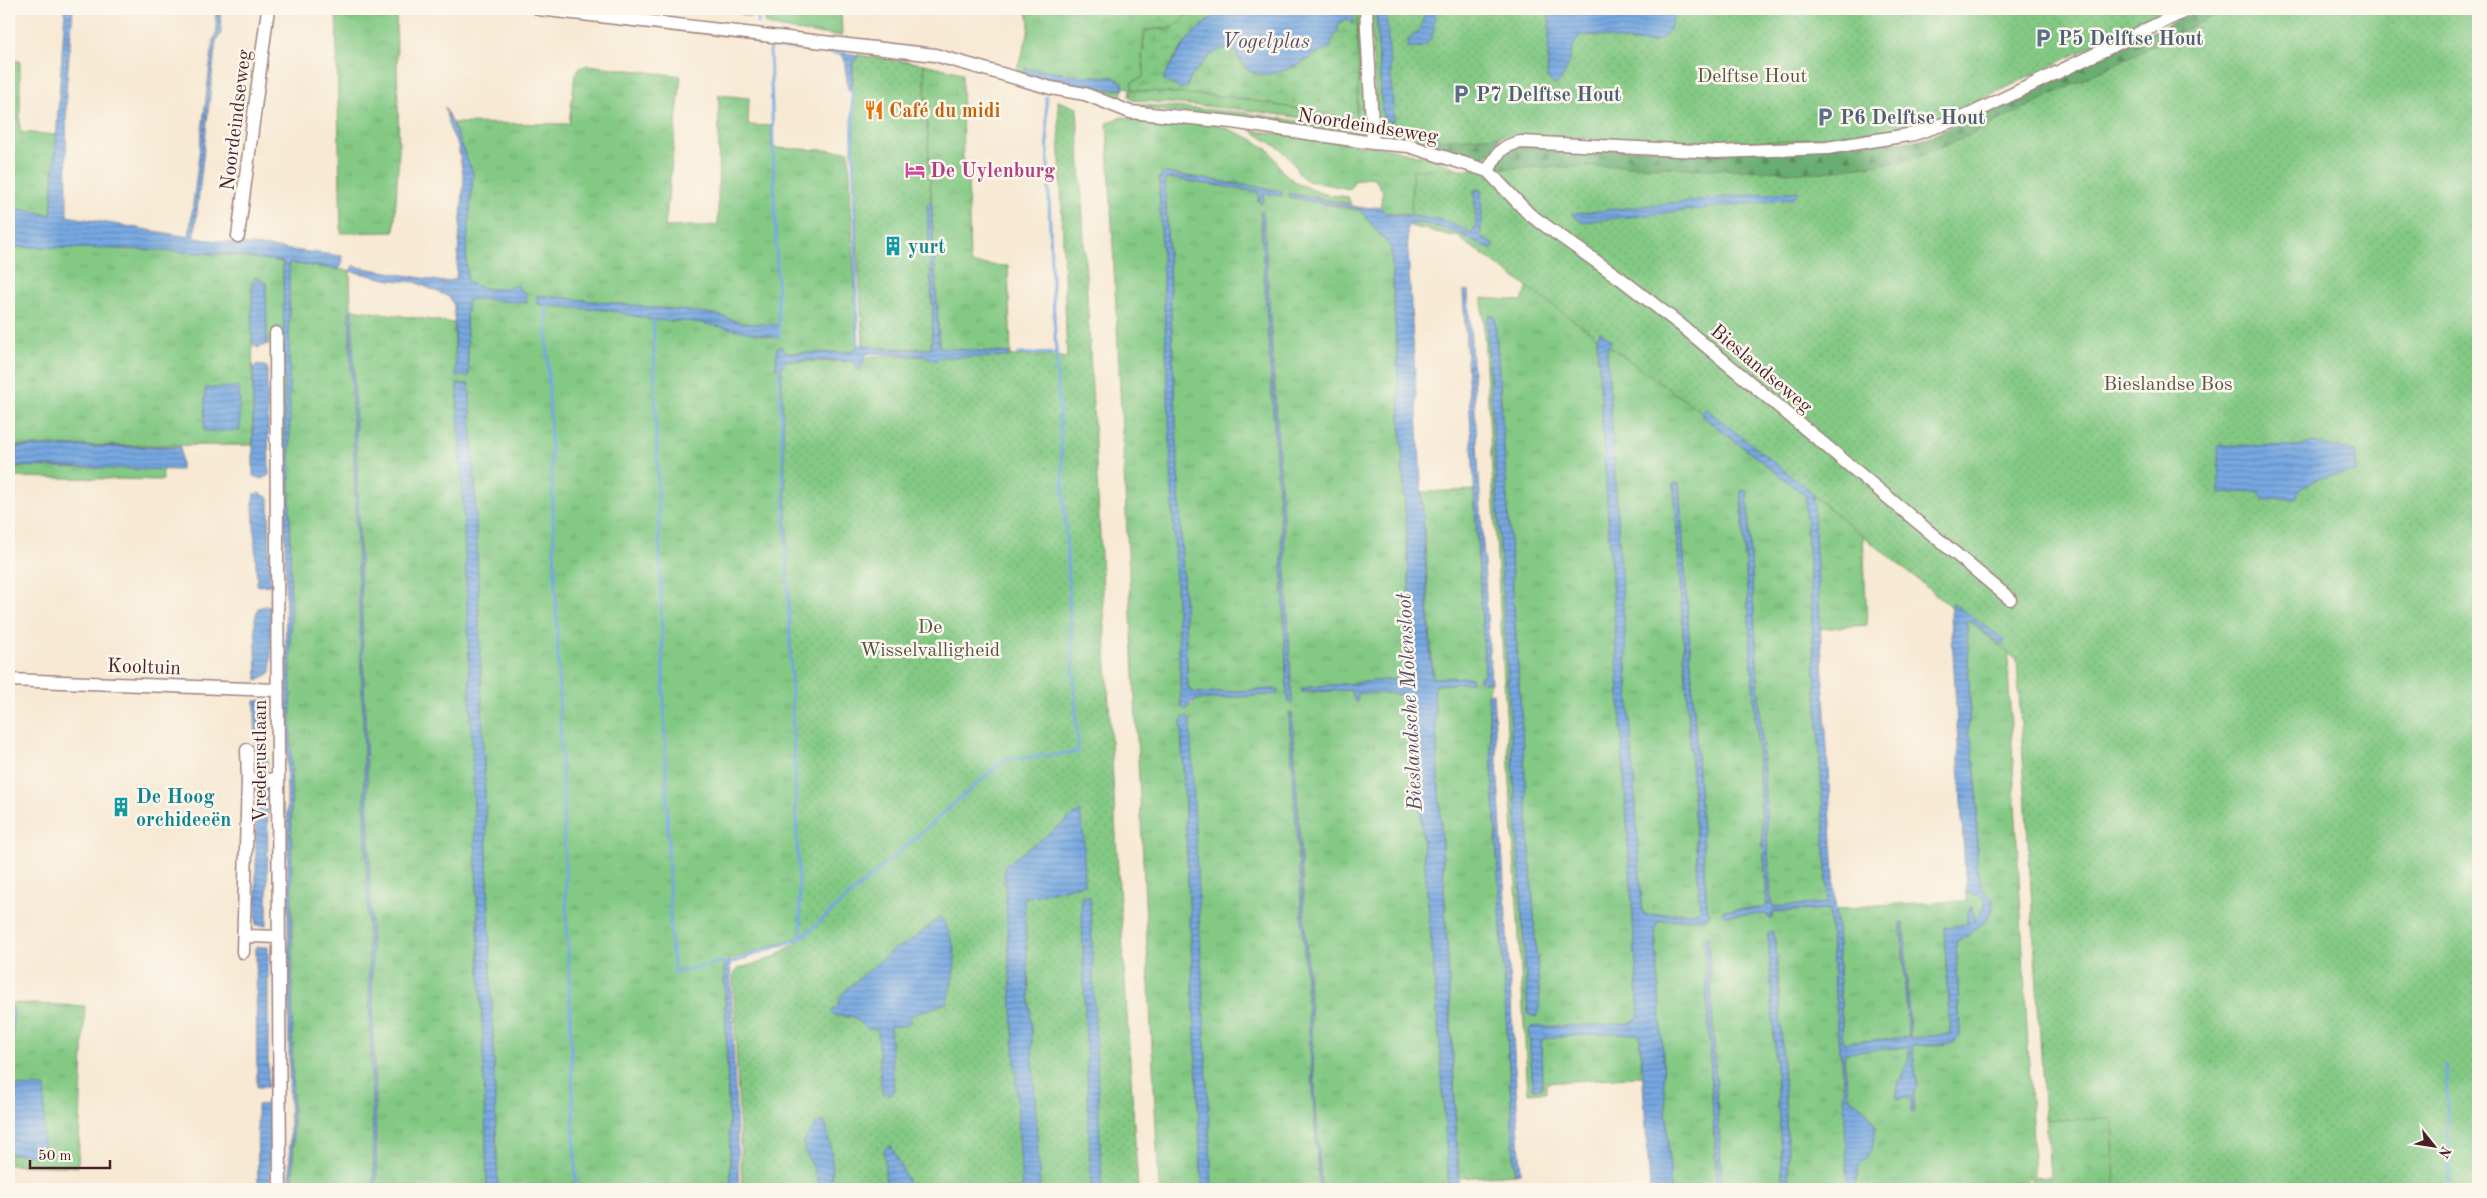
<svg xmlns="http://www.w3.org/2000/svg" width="2487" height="1198" viewBox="0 0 2487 1198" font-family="'Old Standard TT',serif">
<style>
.grass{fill:url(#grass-tufts);stroke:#667458;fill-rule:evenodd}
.forest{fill:url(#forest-firs);stroke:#5a664e}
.wetland{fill:url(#wetland-marsh);stroke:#667458}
.park{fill:url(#park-dots);stroke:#667458}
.water{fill:url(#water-rules);stroke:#606486}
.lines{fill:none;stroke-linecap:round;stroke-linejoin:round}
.stream{stroke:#76a8e1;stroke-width:3}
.minor-casing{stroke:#a0847f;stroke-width:15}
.minor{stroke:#fff;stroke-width:12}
.labels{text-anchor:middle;stroke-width:5;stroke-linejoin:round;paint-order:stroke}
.service-label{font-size:20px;font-weight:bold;fill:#4e5e75;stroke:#fbf7ec;text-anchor:start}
.park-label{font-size:20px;fill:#5b5246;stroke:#fbf7ec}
.food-label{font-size:20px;font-weight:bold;fill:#c56008;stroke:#fbf7ec;text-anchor:start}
.street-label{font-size:20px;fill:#4a1f2b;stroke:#fbf7ec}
.hotel-label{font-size:20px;font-weight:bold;fill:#b23c85;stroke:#fbf7ec;text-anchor:start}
.culture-label{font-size:20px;font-weight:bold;fill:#0d838f;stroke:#fbf7ec;text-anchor:start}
.water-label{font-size:21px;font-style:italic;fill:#594f6b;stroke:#fbf7ec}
</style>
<defs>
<pattern id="grass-tufts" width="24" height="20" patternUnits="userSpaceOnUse" patternTransform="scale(1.25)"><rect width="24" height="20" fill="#83c984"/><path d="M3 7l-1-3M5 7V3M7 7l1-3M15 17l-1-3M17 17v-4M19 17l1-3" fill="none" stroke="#73ac72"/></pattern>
<pattern id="forest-firs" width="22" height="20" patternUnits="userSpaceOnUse" patternTransform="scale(1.25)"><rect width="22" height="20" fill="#6aad72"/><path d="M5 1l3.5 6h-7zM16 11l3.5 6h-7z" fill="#598c5e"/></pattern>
<pattern id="wetland-marsh" width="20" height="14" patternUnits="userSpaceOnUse" patternTransform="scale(1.25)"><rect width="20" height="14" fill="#83c984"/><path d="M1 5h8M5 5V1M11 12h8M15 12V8" fill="none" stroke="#73ac72"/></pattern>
<pattern id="park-dots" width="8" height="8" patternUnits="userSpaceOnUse" patternTransform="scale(1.25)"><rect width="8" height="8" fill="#83c984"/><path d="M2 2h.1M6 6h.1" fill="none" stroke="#73ac72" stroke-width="1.8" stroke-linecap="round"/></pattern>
<pattern id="water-rules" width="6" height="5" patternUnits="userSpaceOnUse" patternTransform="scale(1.25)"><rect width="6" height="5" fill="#76a8e1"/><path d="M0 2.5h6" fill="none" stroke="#6388b7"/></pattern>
</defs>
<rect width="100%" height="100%" fill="#fbf7ec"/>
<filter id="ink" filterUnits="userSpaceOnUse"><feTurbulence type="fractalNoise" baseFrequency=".02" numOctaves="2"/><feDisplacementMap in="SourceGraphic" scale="10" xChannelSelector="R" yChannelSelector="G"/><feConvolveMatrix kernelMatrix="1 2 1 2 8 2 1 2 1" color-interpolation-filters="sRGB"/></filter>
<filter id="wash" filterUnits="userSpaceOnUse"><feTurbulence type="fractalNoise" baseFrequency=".0096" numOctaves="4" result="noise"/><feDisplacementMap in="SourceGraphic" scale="20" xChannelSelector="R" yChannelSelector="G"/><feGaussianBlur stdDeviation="1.12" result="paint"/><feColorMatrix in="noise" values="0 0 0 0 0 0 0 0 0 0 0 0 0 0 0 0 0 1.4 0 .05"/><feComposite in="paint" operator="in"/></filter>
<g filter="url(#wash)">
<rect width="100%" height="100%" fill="#f7e9d3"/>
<path class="grass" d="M336 9H396L399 151 394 232 341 233Z
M711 9H841L842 36 803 32 766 25 761 10C750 20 748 17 736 12 729 9 719 10 711 9Z
M1025 9H1193L1173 28 1145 30 1142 56 1144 72 1142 78 1132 82V90L1231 97 1356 119 1359 78 1357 9H1363L1366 127 1239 109 1132 100 1129 97 1130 88 1124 87 1121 97 1111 99 1022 75 1024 73 1016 71C1021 53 1036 26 1025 9ZM1026 68 1074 75 1113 77 1123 82V89C1090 93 1056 82 1025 73Z
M1370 9H1376L1382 114 1388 122V127H1377Z
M9 60 20 61V132L57 135 51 215 9 207Z
M924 64 962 73 963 166 968 179 970 261 972 264 1008 266 1011 355 1010 368 995 369 1010 355 1009 353 942 348 939 345Z
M588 65 681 76 665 227 718 225 719 95 749 98 748 125 771 126 772 148 849 151 857 347 850 352 779 359 782 370 795 816 804 925 797 938 730 960 724 969 731 1189H498L474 463 469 384H457L469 630 478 932 485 1084 487 1189H293L288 263 350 271 351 309 454 323 456 376 469 375 466 318 468 300 526 293 520 290 518 285C503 290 480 292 467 280L466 258 473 173 452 123 569 124 575 74 579 68ZM537 295 714 314 742 323 777 325 778 337 697 322 653 320 607 310 546 306Z
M1132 104 1239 112 1367 132 1363 135 1132 107Z
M1935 109 1936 118 1933 123 1908 130 1769 146 1721 144V138Z
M1122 117 1219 125 1252 139 1270 151 1282 171 1298 184 1324 194 1348 197 1351 204 1289 193 1323 204 1360 210 1391 248 1414 670 1409 678 1301 688 1303 692 1351 690 1355 702 1358 692 1402 694 1408 697 1412 711 1440 1046 1449 1189H1321L1292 713H1289L1319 1189H1212L1188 717 1181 722 1202 1189H1159L1107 123ZM1167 173 1281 191V196L1264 193 1258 201 1259 192 1169 178 1165 181 1188 687 1192 692 1199 693 1277 689V694L1196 700 1189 707 1182 708 1159 181V178ZM1260 211H1263L1284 534 1291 703 1287 692 1281 534Z
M1250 130 1392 149 1430 158 1480 177 1474 231 1399 213H1386L1380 207 1383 191 1374 178 1368 177 1355 181 1350 189 1308 181 1301 176 1290 158 1279 148Z
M1533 230H1544L1556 237 1657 311 2001 595 2010 636 2008 670 2035 1178 2050 1177 2046 1119 2113 1112 2117 1189H2034L2029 1174 2027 1182 2028 1189H1854L1859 1166 1872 1149 1876 1127 1865 1109 1848 1096 1844 1056 1846 1052 1906 1047 1909 1049C1911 1068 1894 1080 1897 1098L1905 1097 1912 1100 1911 1111 1914 1113 1913 1097 1917 1083 1912 1046 1954 1043 1960 1036 1956 941 1969 935 1985 921 1992 912 1993 906 1992 899 1982 888 1977 871V794L1972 742 1968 732 1970 706 1967 623 1970 621 2003 645 2005 640 1953 603 1954 595 1942 594 1863 534 1867 625 1819 629 1813 493 1705 408 1701 415 1805 494 1828 900V903L1774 907 1771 902 1747 492 1743 490 1741 491 1767 905 1762 908 1724 910 1722 913 1725 915 1766 914 1771 920 1773 912 1829 908 1839 1051 1842 1059 1848 1189H1790L1776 943 1771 930 1768 933 1783 1189H1722L1708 936 1704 938 1717 1189H1671L1655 928 1659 921 1707 918 1710 914 1707 908 1679 483H1674L1700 910 1698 912 1644 915 1642 908 1607 351 1611 340 1600 331 1597 339 1639 1015 1634 1022 1625 1024 1532 1027 1529 1031 1533 1089 1542 1088 1541 1042 1544 1038 1610 1033 1637 1034 1640 1037 1642 1076 1546 1083V1092L1528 1093 1482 298 1522 301 1531 279 1500 255 1514 240ZM1490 314 1495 317 1498 356 1540 1009 1536 1017 1528 1014 1488 346 1487 320Z
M12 247C103 248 193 249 283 262L286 499H280L272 345 267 344 266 283 256 277 252 283 253 445 17 446 15 466 162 469 163 480 9 477V301Z
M1474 490 1485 674 1479 677 1483 682H1491L1488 694 1515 1174 1459 1178 1434 689 1436 685 1471 682 1433 679 1422 492Z
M1966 892 1984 897 1986 905 1974 921 1973 912 1967 913 1968 924 1944 927 1950 1034 1910 1038 1904 923 1901 922 1908 1037 1843 1043 1836 910 1875 905 1966 901Z
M9 1003 85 1006 78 1167 9 1165Z"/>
<path class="forest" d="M2201 9H2309L1906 174 1501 173 1498 164 1503 154 1519 146 1605 150 1910 141 1929 137Z
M1501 131C1499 146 1490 159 1475 161L1420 144 1418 136Z"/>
<path class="wetland" d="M1193 9H1217C1209 23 1202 24 1192 35 1180 48 1171 62 1164 78L1175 86 1187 88C1189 75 1213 45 1229 49 1238 52 1240 65 1247 69 1272 83 1321 59 1335 36 1338 32 1337 27 1340 22L1348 18 1351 23 1353 13 1357 9 1359 78 1356 119 1231 97 1132 90V82L1142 78 1144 72 1142 56 1145 30 1173 28Z"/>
<path class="park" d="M1379 9H2169L1956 112 1896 128 1790 141 1748 142 1634 141 1518 135 1392 142 1382 82Z
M2228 9H2478V1189H2115L2112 1118 2045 1120 2017 660 1783 471 1458 237 1410 226 1413 170 1632 166 1815 173 1904 161 1957 141Z
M859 55 924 64 931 200 927 205 933 316 931 347 928 349 871 348 863 344 852 150 853 63Z
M1058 101 1077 108 1117 854 1138 1189H742L733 976 737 969 773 958 801 939 781 361H860L870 356H1054L1067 358Z"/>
<path class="water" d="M65 9H73L66 90 67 216 189 237 213 41 217 32 215 9H220L221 34 216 41 194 238 342 256 343 262 339 269 289 263 293 1189H290L283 262 224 254 127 249 12 247 10 254 9 301V207L51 215Z
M1217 9H1355L1353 13 1354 23 1351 24 1348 18 1340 22 1337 33 1331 41 1332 46C1325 53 1319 51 1312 56 1298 66 1269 80 1251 72 1241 67 1238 49 1226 49 1208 50 1200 69 1189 79L1187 88H1178L1163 79C1171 62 1181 49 1192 35 1201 24 1210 23 1217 9Z
M1376 9H1386L1394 120 1391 122 1384 118 1382 114Z
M1426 9H1435C1434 29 1436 51 1408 48V40L1420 30Z
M1550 9H1674C1672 68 1612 30 1579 36 1569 48 1569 81 1554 85L1547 78Z
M838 52 859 55 853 63 852 91 848 89 844 58Z
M1025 68 1074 75 1113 77 1123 82V89C1089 90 1057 82 1024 73Z
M445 107 473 173 466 258 467 280C480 292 503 290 518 285L520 290 527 293V303L477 299 468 300 466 318 469 376H456L454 305 449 297 415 282 390 280 350 271 353 266 444 282 456 279 464 180 458 146 449 127Z
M1167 173 1282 191 1281 196 1264 193 1263 202 1260 204 1258 192 1169 178 1165 181 1188 687 1192 692 1199 693 1277 689 1279 691 1277 694 1196 700 1191 702 1186 710 1181 705 1159 181 1161 174Z
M1481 189 1482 219 1480 236 1495 246 1491 250C1475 240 1427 217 1408 225L1407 234 1432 678 1470 677 1472 679 1471 682 1436 685 1434 689 1459 1189H1449L1440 1046 1412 711 1408 698 1402 694 1358 693 1357 702H1355L1351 690 1302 692 1301 688 1408 678 1414 670 1391 248 1360 210 1289 197V193L1363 208 1380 207 1386 213 1442 220 1472 233 1476 224 1474 190Z
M1799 191 1792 199 1581 222 1571 214 1726 197Z
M931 200 939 345 942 348 1009 353 1008 357H942L937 361 923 356 870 353 865 356 860 371 856 369 855 362 851 361 786 360 781 368H776L777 347H782L787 353 850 352 863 344C882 352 907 349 928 349L931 347 933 316 927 205Z
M1260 210 1263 211 1284 534 1292 703H1288L1287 692 1281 534Z
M256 277 266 283 267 344 258 348 252 344V283Z
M1468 290 1491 682H1483L1478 679 1485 674 1463 291Z
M537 295 714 314 742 323 778 325V338L697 322 653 320 607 310 546 306 537 304Z
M349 311H352L369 836 377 1189H374L363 723Z
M1490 314 1495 317 1498 356 1540 1009 1536 1017 1528 1014 1488 346 1487 320Z
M1600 331 1611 340 1607 351 1642 908 1644 915 1698 912 1700 909 1674 483H1679L1707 908 1710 914 1707 918 1659 921 1655 928 1671 1189H1650L1640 1037 1637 1034 1610 1033 1544 1038 1541 1042 1542 1088 1533 1089 1529 1031 1532 1027 1625 1024 1634 1022 1639 1015 1597 339Z
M257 364 267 367 269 475 262 479 253 476V368Z
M457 384H469L474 463 498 1189H487C485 1081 480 973 476 865 470 705 466 545 457 384Z
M239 387 240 431H204L205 388Z
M1705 408 1813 493 1843 1043 1908 1037 1901 922H1904L1910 1038 1950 1034 1944 927 1967 924V913L1970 907H1972L1974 921 1986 905 1983 897 1966 892 1951 615 1953 603 2005 640 2003 646 1970 621 1967 623 1970 706 1968 732 1972 742 1977 794V871L1982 888 1992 899 1993 906 1992 912 1985 921 1969 935 1956 941 1960 1036 1954 1043 1912 1046 1917 1084 1913 1097 1914 1113 1911 1112V1100L1905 1097 1897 1099C1895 1080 1911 1068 1909 1049L1906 1047 1846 1053 1844 1056 1848 1096 1865 1109 1876 1127 1872 1149 1859 1166 1854 1189H1848L1842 1059 1839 1051 1829 909 1773 912 1771 920 1766 914 1724 915 1722 913 1723 910 1762 908 1767 905 1741 491 1743 490 1747 492 1771 902 1774 907 1827 903 1828 900 1805 495 1701 415Z
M2313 442 2355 452 2356 472 2320 478 2300 489 2296 498 2263 500 2258 491 2219 494 2218 445 2302 446Z
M17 446 181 447V470L14 466Z
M259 493 269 498 270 585 260 586 257 585 253 503 254 494Z
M265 606 271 607V673L257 680 255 619 258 608Z
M1488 693H1493L1521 1173 1515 1174Z
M261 700 266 705 267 769 256 768 255 701Z
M1289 712 1292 713 1321 1189H1319Z
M1184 717H1188L1190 720 1212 1189H1202L1181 721Z
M256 788 268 789 267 925H256Z
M1080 811 1084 841V884L1024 898 1040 1189H1022L1004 866Z
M1090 896 1102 1189H1091L1081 897Z
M941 917C961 952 956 965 947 1003L909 1016 910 1022 906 1026H890L894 1093 883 1095 881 1084 878 1031 876 1029H868L853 1017 834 1015 831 1012 839 1004 840 997 848 988 894 949 908 943Z
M1771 930 1776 943 1790 1189H1783L1768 933Z
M1708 936 1722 1189H1717L1704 937Z
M256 947H268V1087H257Z
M730 960 739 1189H731L724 969Z
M9 1008H14L11 1080H9Z
M9 1086 45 1087 43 1155 9 1154Z
M270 1104V1189H258L257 1105Z
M824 1121C831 1143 835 1166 830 1189H818C820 1171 805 1160 803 1142L817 1123Z
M891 1145 911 1189H886L884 1150Z"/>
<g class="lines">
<path class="stream" d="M758 9V23
M852 89 858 347
M546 306 576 1189
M653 320 671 944 675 973 720 962 728 964 801 938 1004 760 1078 752 1051 262 1046 97
M779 338 770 46 842 54
M1018 354 1057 353
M779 364 801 938
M2446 1065 2450 1189"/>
</g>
</g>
<g filter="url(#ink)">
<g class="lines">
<defs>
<path id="minor" d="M539 9 935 55 1051 88 1085 94 1130 112 1232 122 1373 143 1409 146 1488 171 1529 214 1621 279 1682 326 2010 599
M1366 9 1373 143
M1488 171C1498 153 1500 146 1521 142L1717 152 1827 148 1914 134 1967 116 2189 9
M238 236 268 9
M276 333 280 1189
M9 680 278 690
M248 779 278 780
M244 936 279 937
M243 952 248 779 247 750"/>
</defs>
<use href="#minor" class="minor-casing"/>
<use href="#minor" class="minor"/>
</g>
</g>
<defs>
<symbol id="parking-bare" viewBox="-9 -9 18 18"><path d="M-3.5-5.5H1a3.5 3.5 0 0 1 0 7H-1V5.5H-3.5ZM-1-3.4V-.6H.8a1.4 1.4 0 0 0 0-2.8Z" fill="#5c6f8a" stroke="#fbf7ec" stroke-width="2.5" paint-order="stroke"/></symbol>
<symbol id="restaurant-bare" viewBox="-9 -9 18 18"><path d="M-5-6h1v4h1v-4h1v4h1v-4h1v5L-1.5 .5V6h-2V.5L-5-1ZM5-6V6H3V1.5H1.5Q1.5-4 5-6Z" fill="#e8710a" stroke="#fbf7ec" stroke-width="2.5" paint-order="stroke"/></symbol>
<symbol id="hotel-bare" viewBox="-9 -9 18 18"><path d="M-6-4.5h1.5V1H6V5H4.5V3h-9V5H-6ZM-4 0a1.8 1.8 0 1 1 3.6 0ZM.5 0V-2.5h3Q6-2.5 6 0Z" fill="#d1479c" stroke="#fbf7ec" stroke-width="2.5" paint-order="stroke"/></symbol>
<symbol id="building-bare" viewBox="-9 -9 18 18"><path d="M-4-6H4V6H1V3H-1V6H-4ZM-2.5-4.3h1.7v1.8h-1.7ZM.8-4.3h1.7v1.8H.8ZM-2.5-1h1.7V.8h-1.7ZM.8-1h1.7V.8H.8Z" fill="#0f9aa8" stroke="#fbf7ec" stroke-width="2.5" paint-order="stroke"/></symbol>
</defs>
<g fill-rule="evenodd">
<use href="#parking-bare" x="2029" y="24" width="28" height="28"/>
<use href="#parking-bare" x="1447" y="80" width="28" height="28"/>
<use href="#restaurant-bare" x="860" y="96" width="28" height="28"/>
<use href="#parking-bare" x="1811" y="103" width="28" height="28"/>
<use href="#hotel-bare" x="901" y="156" width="28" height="28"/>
<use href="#building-bare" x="879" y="232" width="28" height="28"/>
<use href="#building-bare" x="107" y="793" width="28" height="28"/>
</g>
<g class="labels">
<g class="service-label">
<text x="2058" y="45">P5 Delftse Hout</text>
<text x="1476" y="101">P7 Delftse Hout</text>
<text x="1840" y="124">P6 Delftse Hout</text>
</g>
<g class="park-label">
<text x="1752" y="82">Delftse Hout</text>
<text x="2168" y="390">Bieslandse Bos</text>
<text x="930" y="633">De<tspan x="930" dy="23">Wisselvalligheid</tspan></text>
</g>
<g class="food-label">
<text x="889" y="117">Café du midi</text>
</g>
<g class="street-label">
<text transform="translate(235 120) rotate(-83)" y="7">Noordeindseweg</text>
<text transform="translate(1368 125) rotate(9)" y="7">Noordeindseweg</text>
<text transform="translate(1762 368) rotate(40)" y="7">Bieslandseweg</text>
<text transform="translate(144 666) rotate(2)" y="7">Kooltuin</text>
<text transform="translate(259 761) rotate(-90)" y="7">Vrederustlaan</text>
</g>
<g class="hotel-label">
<text x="930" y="177">De Uylenburg</text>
</g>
<g class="culture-label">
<text x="908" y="253">yurt</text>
<text x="136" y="803">De Hoog<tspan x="136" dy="23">orchideeën</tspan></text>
</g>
<g class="water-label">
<text x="1266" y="48">Vogelplas</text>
<text transform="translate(1409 702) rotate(-93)" y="7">Bieslandsche Molensloot</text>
</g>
</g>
<rect width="2487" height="1198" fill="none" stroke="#fbf7ec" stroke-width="30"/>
<g transform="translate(2434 1146) rotate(120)" stroke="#fbf7ec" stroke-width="4" paint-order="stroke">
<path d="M0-4L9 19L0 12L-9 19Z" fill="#4a1f2b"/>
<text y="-8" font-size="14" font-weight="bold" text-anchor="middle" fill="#4a1f2b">N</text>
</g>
<path d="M30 1160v8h80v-8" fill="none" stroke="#4a1f2b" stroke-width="2.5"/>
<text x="38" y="1160" font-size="15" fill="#4a1f2b" stroke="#fbf7ec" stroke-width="4" paint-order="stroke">50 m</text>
</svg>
